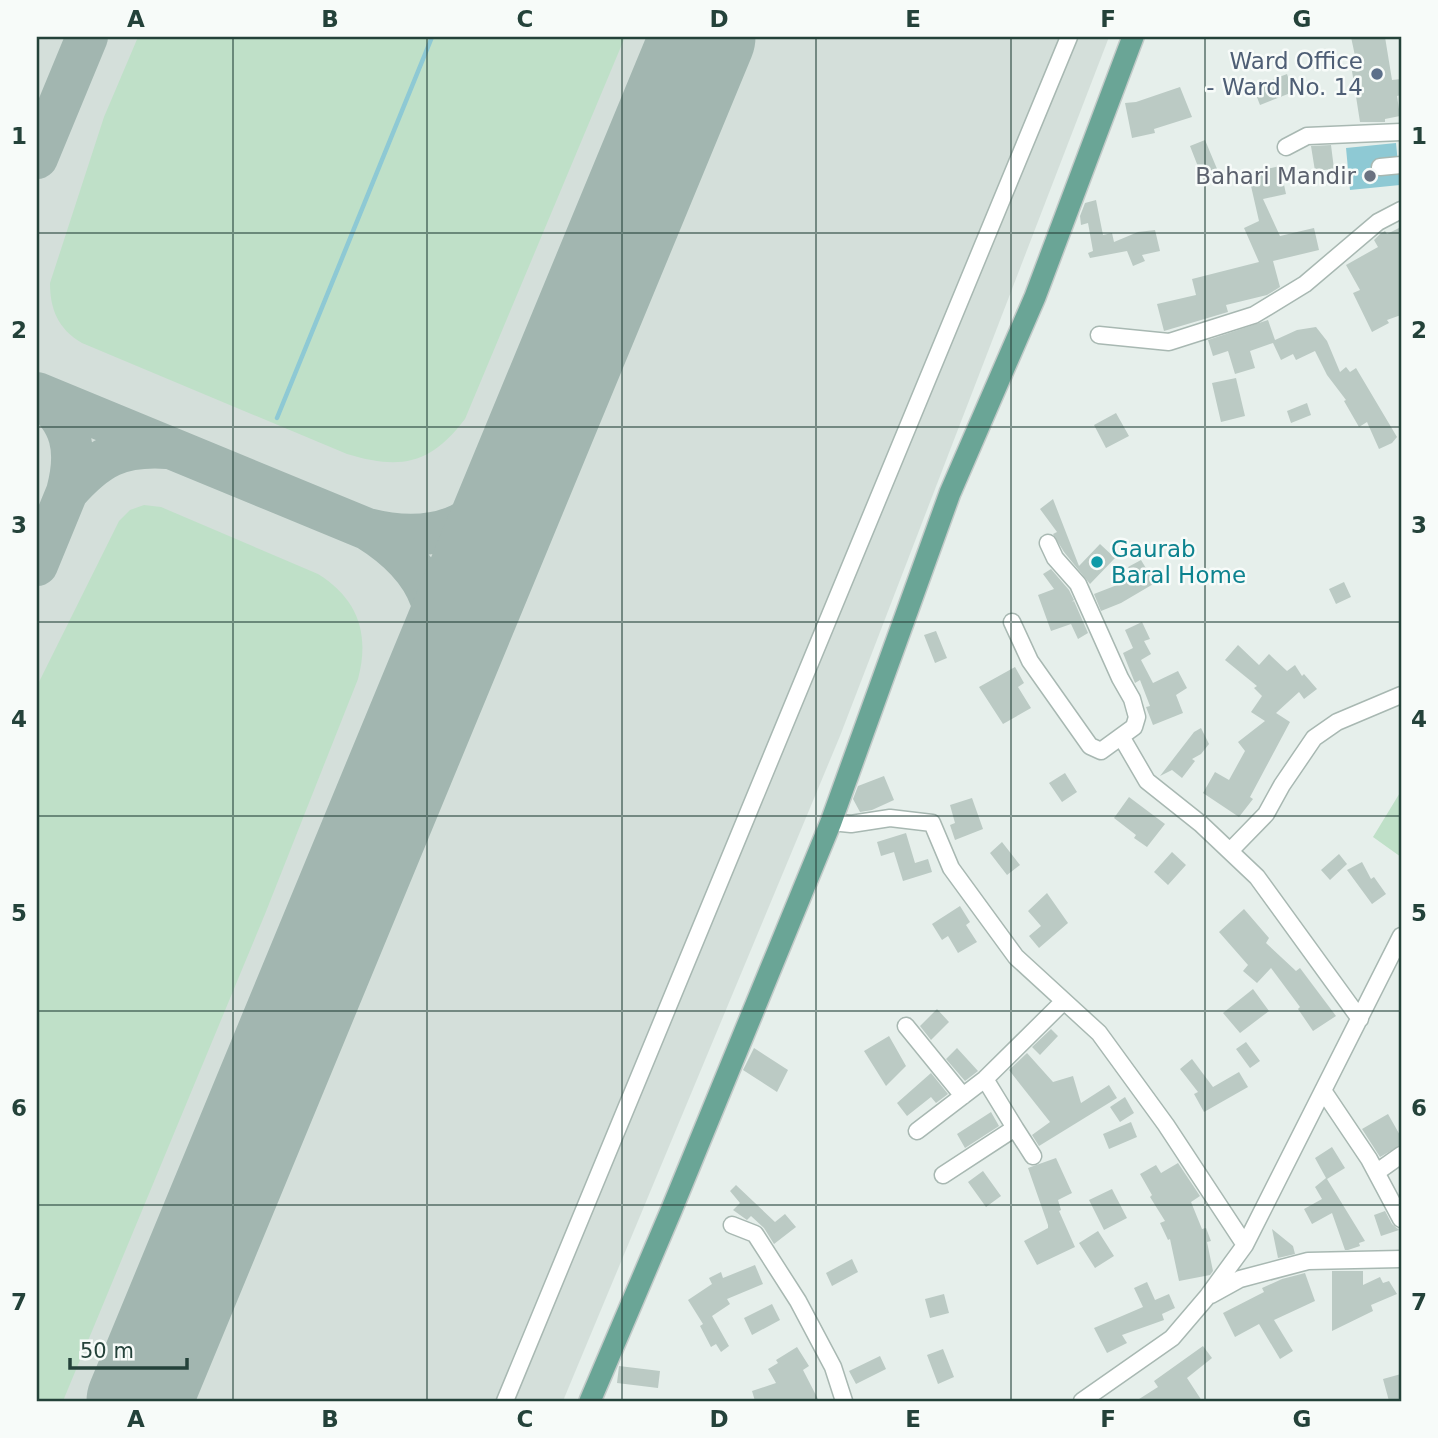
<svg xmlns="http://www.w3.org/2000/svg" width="1438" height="1438" viewBox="0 0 1438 1438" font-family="'DejaVu Sans',sans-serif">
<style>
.built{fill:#d4dfda}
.green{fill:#bfe0c8}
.water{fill:#8ec9d4}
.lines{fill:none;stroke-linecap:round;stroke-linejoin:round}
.stream{stroke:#8ec9d4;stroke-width:4.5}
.taxiway{stroke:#a2b6b0;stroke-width:42}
.runway{stroke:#a2b6b0;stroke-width:105}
.building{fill:#bbcac4}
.minor-casing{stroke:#a8b8b2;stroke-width:19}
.major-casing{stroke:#c2cac8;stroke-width:24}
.minor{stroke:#fff;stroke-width:16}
.major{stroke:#6aa596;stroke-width:21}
.grid{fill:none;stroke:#24423a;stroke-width:2;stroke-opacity:0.55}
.service-dot{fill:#5c6f8a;stroke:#f7fbf9;stroke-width:2.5}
.worship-dot{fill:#6b7280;stroke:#f7fbf9;stroke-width:2.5}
.culture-dot{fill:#0f9aa8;stroke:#f7fbf9;stroke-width:2.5}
.labels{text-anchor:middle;stroke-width:5;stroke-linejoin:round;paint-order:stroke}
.service-label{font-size:23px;fill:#4e5e75;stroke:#f7fbf9;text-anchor:end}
.worship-label{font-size:23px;fill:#5b616d;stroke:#f7fbf9;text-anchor:end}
.culture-label{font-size:23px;fill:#0d838f;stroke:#f7fbf9;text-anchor:start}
.neatline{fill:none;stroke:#24423a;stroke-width:2.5}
.grid-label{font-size:23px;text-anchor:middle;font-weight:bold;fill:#24423a}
</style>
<rect width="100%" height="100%" fill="#e6efeb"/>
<path class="built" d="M37 37H1109L840 736 563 1401H37Z"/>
<path class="green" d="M138 37H625L465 419C430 465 400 470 347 454L82 343C58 329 50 309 50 283L104 117Z
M144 505 161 507 318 574C358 599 370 634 358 679L265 914 63 1401H37V686L119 521 130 510Z
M1401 791V857L1373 837Z"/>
<path class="water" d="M1396 143 1400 185 1350 190 1346 148Z"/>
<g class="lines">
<path class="stream" d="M277 418 432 37"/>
<path class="taxiway" d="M37 158 87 37
M37 393 367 529C444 548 483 521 527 461
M37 394C73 421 78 451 67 492 98 457 120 445 167 448
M367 529C436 572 447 619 431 695
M37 565 67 492"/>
<path class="runway" d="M139 1401 703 37"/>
</g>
<path class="building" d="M1351 37H1385L1392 80 1401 79V95L1397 96 1400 116 1385 119V122H1360L1352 71 1358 70Z
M1287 74 1293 92 1260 105 1253 87Z
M1180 87 1192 117 1154 129 1155 133 1132 138 1125 103 1136 102Z
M1205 140 1220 176 1204 182 1190 146Z
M1331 145 1334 169 1315 171 1311 146Z
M1280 166 1286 194 1263 199 1280 236 1314 228 1319 250 1273 261 1280 287 1267 295 1226 305 1228 312 1164 331 1157 304 1196 295 1192 279 1259 262 1244 228 1259 221 1248 173Z
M1096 200 1103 235 1112 233 1114 242 1138 232 1155 230 1160 251 1142 255 1145 261 1133 266 1127 251 1090 258 1088 253 1093 251 1088 223 1081 225 1080 216 1085 203Z
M1401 227V315L1387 320 1389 323 1372 332 1353 293 1360 290 1346 265 1378 247 1374 240 1380 234 1385 231 1387 234Z
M1268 320 1275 340 1297 330 1316 327 1327 341 1340 372 1346 367 1350 372 1356 368 1397 437 1392 443 1379 449 1367 422 1359 427 1344 401 1346 400 1327 375 1315 351 1296 360 1293 354 1281 360 1273 343 1250 351 1255 368 1235 374 1228 351 1213 356 1208 340Z
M1236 378 1245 416 1221 422 1212 383Z
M1307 403 1311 415 1291 423 1287 411Z
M1116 413 1129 436 1106 448 1094 425Z
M1053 499 1079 566 1100 544 1115 558 1090 584 1064 552 1053 534 1057 532 1040 509Z
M1141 560 1155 583 1121 603 1101 611 1094 594 1135 578 1128 567Z
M1051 569 1069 590 1074 600 1072 602 1074 601 1088 633 1078 639 1071 624 1051 631 1038 595 1054 589 1043 574Z
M1344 582 1351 597 1336 604 1329 589Z
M1142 622 1150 639 1144 641 1151 654 1141 660 1153 683 1178 671 1187 688 1176 695 1183 713 1153 725 1146 707 1150 706 1140 680 1135 683 1123 653 1133 648 1125 630Z
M936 631 947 658 935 663 924 635Z
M1238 645 1259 665 1269 654 1287 671 1295 665 1302 676 1304 674 1317 689 1304 699 1299 692 1276 713 1290 722 1250 797 1253 799 1239 817 1203 793 1215 772 1229 780 1245 751 1238 742 1265 721 1251 712 1262 696 1254 688 1257 686 1225 660Z
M1015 667 1024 683 1018 687 1031 708 1003 724 979 687Z
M1201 728 1209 744 1201 754 1192 759 1195 761 1182 778 1172 770 1160 776 1194 732Z
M1065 773 1077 792 1062 802 1049 783Z
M884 776 894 800 872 810 860 812 853 799 858 786Z
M1129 797 1165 824 1147 847 1134 838 1136 835 1114 818Z
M972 798 983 829 955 840 950 825 955 823 950 805Z
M906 833 915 863 928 859 932 872 903 881 894 852 881 856 877 842Z
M1002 842 1020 865 1007 875 990 853Z
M1172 852 1186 865 1168 885 1154 872Z
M1339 854 1347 864 1330 880 1321 870Z
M1362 862 1371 879 1374 877 1386 894 1372 904 1347 870Z
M1047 893 1068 923 1039 948 1029 936 1041 926 1028 911Z
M960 906 970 922 966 925 977 942 958 953 948 936 942 940 932 924Z
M1244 909 1269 938 1266 943 1296 971 1300 968 1336 1016 1313 1031 1298 1009 1300 1007 1271 968 1257 983 1243 971 1248 965 1219 932Z
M1253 989 1269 1011 1240 1033 1223 1013Z
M937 1009 949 1022 931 1040 920 1026Z
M1051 1029 1058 1036 1040 1055 1032 1047Z
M889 1036 906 1066 886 1086 864 1051Z
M1246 1042 1260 1061 1250 1068 1236 1049Z
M754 1048 788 1070 777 1092 743 1070Z
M957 1048 978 1071 965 1081 946 1059Z
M1027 1053 1053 1082 1073 1076 1081 1103 1109 1085 1117 1098 1039 1146 1032 1135 1050 1122 1009 1070Z
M1192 1059 1213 1087 1239 1072 1248 1087 1204 1112 1194 1094 1198 1092 1180 1069Z
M931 1073 948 1094 936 1103 931 1097 907 1116 897 1103Z
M1125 1097 1134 1113 1120 1122 1110 1107Z
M991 1112 999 1126 965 1148 957 1134Z
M1388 1114 1401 1137V1145L1380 1157 1362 1129Z
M1131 1122 1137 1137 1109 1149 1103 1134Z
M1332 1147 1345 1168 1327 1179 1365 1241 1359 1243 1360 1246 1348 1250H1345L1332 1213 1312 1224 1304 1209 1322 1199 1315 1187 1326 1178 1315 1158Z
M1056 1158 1072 1193 1058 1200 1061 1210 1059 1211 1075 1247 1037 1265 1024 1241 1048 1228V1225L1028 1168Z
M1178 1163 1200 1196 1191 1202 1202 1229 1206 1228 1211 1241 1207 1242 1213 1271 1210 1275 1179 1281 1170 1239 1168 1240 1160 1223 1165 1221 1150 1197 1152 1195 1140 1174 1156 1165 1161 1173Z
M983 1171 1001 1196 986 1207 968 1182Z
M736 1185 775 1222 785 1214 796 1227 774 1244 764 1228 751 1216 747 1220 733 1210 740 1203 730 1191Z
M1112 1189 1127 1218 1104 1230 1089 1200Z
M1385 1211 1392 1224 1399 1230 1381 1236 1374 1215Z
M1272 1229 1293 1246 1295 1254 1278 1258Z
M1098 1231 1114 1256 1095 1268 1079 1243Z
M852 1259 858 1272 832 1286 826 1273Z
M755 1265 763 1284 727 1299 730 1304 712 1316 729 1346 721 1352 716 1344 711 1347 700 1326 703 1324 688 1300 712 1284 709 1278 721 1272 723 1278Z
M1332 1271H1363V1285L1380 1277 1383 1283 1389 1281 1397 1294 1371 1305 1373 1311 1332 1331Z
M1305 1273 1315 1301 1274 1320 1293 1351 1280 1359 1259 1324 1235 1337 1223 1313 1264 1292 1262 1288 1282 1279Z
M1147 1282 1155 1300 1169 1294 1175 1308 1162 1314 1164 1320 1122 1335 1127 1343 1107 1353 1094 1328 1143 1307 1134 1288Z
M944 1294 949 1313 930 1318 925 1299Z
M772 1304 780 1320 752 1335 744 1318Z
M1203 1346 1212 1358 1187 1378 1202 1401H1136L1158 1387 1154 1381Z
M797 1347 809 1366 803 1370 819 1401H755L752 1391 776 1383 768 1369 778 1363 776 1360Z
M943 1349 954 1377 938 1384 927 1355Z
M880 1356 886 1369 856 1384 849 1371Z
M619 1366 660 1371 658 1388 617 1383Z
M1401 1374V1401H1389L1383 1379Z"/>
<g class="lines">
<defs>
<path id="minor" d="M1286 147 1307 136 1401 132
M1380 167 1401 165
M1099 335 1169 342 1254 315 1305 284 1378 222 1401 210
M1012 622 1030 661 1090 746 1101 751 1134 727 1137 717 1132 699 1120 678 1078 584 1055 558 1048 543
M1122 738 1147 781 1201 824 1257 877 1360 1019
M831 822 851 824 890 818 932 823 951 868 1016 957 1099 1033 1166 1125 1245 1245
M1230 851 1266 814 1282 785 1314 738 1337 722 1401 695
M906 1026 963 1096
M985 1079 1015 1128
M1324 1092 1369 1159 1401 1219
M917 1131 985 1079 1064 1001
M1377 1172 1401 1155
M943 1175 1015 1128 1033 1156
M732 1225 755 1234 798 1301 833 1367 844 1401
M1211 1295 1240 1279 1308 1261 1401 1259
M505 1401 1069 37
M1082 1401 1172 1338 1207 1297 1245 1245 1401 936"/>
<path id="major" d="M590 1401 671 1211 831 822 950 493 1035 297 1133 37"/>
</defs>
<use href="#minor" class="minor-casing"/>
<use href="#major" class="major-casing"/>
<use href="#minor" class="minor"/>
<use href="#major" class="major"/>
</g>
<path class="grid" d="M233 37V1401M427 37V1401M622 37V1401M816 37V1401M1011 37V1401M1205 37V1401M37 233H1401M37 427H1401M37 622H1401M37 816H1401M37 1011H1401M37 1205H1401"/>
<circle class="service-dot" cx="1377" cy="74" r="7"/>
<circle class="worship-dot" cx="1370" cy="176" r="7"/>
<circle class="culture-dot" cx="1097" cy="562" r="7"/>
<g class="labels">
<g class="service-label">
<text x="1363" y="69">Ward Office<tspan x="1363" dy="26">- Ward No. 14</tspan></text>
</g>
<g class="worship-label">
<text x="1356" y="184">Bahari Mandir</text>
</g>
<g class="culture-label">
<text x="1111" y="557">Gaurab<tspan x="1111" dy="26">Baral Home</tspan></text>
</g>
</g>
<rect width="1438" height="1438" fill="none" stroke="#f7fbf9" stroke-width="77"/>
<path d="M70 1358v10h117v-10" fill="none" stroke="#24423a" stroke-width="3.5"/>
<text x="80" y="1358" font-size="21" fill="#24423a" stroke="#f7fbf9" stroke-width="5" paint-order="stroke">50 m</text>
<rect x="38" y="38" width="1362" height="1362" class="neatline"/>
<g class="grid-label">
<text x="136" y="27">A</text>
<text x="330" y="27">B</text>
<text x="525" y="27">C</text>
<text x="719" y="27">D</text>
<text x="913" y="27">E</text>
<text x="1108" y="27">F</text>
<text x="1302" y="27">G</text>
<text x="19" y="144">1</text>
<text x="1419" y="144">1</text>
<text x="19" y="338">2</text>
<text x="1419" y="338">2</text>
<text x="19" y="533">3</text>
<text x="1419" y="533">3</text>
<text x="19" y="727">4</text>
<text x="1419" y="727">4</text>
<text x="19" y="921">5</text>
<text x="1419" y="921">5</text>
<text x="19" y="1116">6</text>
<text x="1419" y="1116">6</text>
<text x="19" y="1310">7</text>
<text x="1419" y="1310">7</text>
<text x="136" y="1427">A</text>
<text x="330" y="1427">B</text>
<text x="525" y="1427">C</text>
<text x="719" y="1427">D</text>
<text x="913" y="1427">E</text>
<text x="1108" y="1427">F</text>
<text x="1302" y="1427">G</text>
</g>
</svg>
